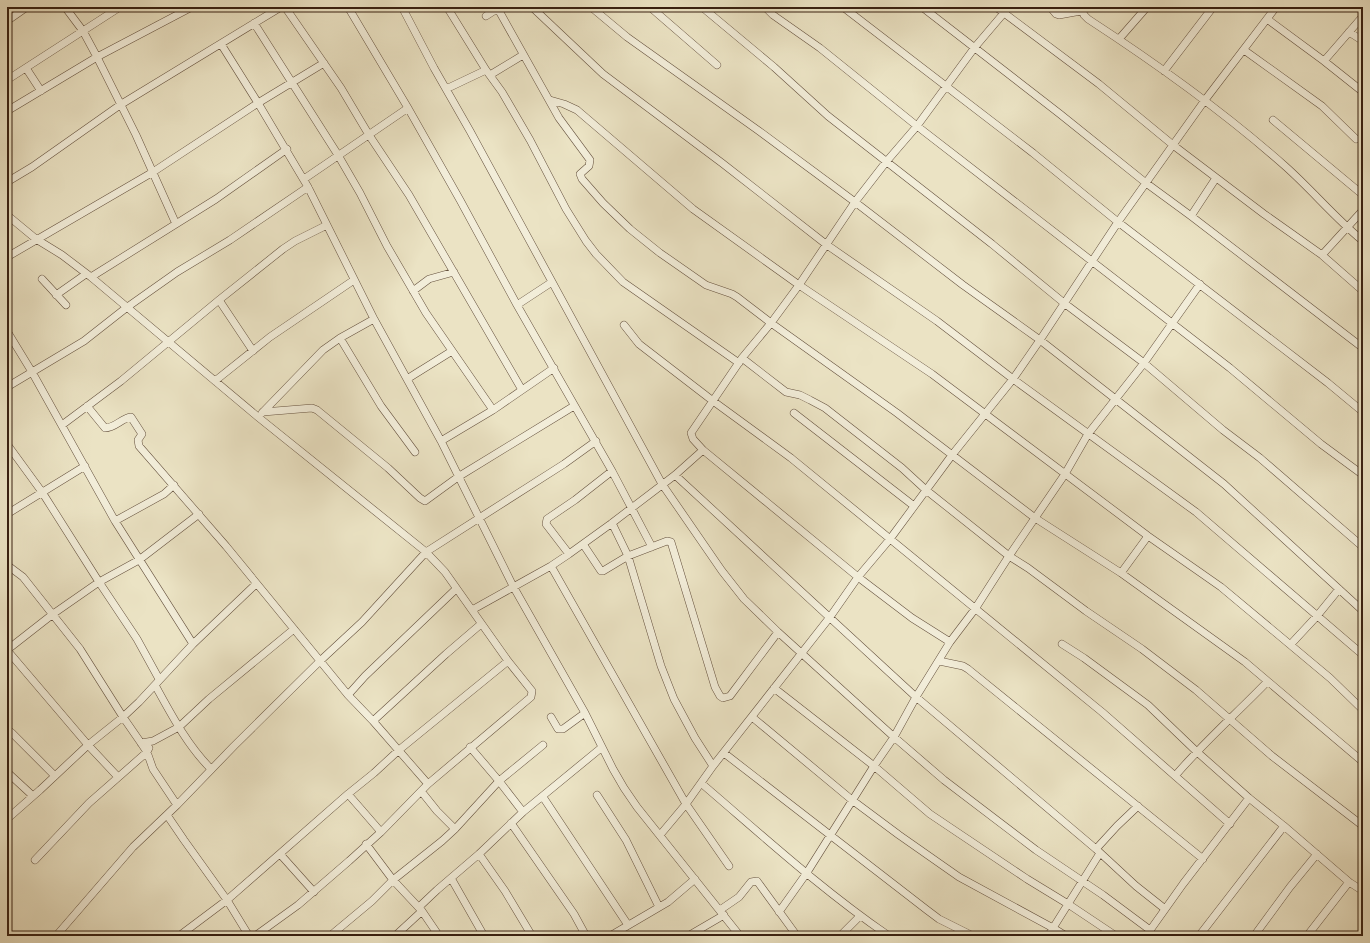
<svg xmlns="http://www.w3.org/2000/svg" width="1370" height="943" viewBox="0 0 1370 943" font-family="'EB Garamond',serif">
<style>
.lines{fill:none;stroke-linecap:round;stroke-linejoin:round}
.minor-casing{stroke:#65513e;stroke-width:8}
.minor{stroke:#f2edd9;stroke-width:7}
</style>
<rect width="100%" height="100%" fill="#ebe3c4"/>
<filter id="stains"><feTurbulence type="fractalNoise" baseFrequency=".005" numOctaves="4"/><feColorMatrix values="0 0 0 0 .2 0 0 0 0 .09 0 0 0 0 .02 0 0 0 .5 -.17"/></filter>
<radialGradient id="worn" r=".72"><stop offset=".6" stop-color="#630" stop-opacity="0"/><stop offset="1" stop-color="#630" stop-opacity=".3"/></radialGradient>
<g class="lines">
<defs>
<path id="minor" d="M65 7 83 31 97 57 136 135 176 224
M285 7 341 88 369 135 409 195 522 390
M348 7 408 108 460 200 517 305 612 471 652 547
M402 7 434 68 470 131 662 484 722 571 744 599 778 632 894 737 944 780 1036 850 1103 895 1150 930
M447 7 486 70 502 92 530 140 566 209 586 241 596 254 623 282 739 363
M532 7 603 74 722 163 827 245 937 321 1013 379 1196 512 1363 655
M591 7 627 37 759 131 855 202 963 285 1040 340 1224 484 1363 611
M650 7 717 65
M702 7 774 67 828 116 992 244 1064 303 1144 363 1223 430 1260 458 1363 547
M765 7 773 15 820 48 917 126 1230 368 1321 444 1363 475
M843 7 1033 153 1118 222 1328 383 1363 412
M922 7 1060 114 1146 183 1191 216 1363 348
M996 7 1099 84 1173 145 1264 214 1322 255 1363 291
M1050 7 1056 14 1059 15 1081 11
M1081 7 1084 15 1088 19C1157 64 1223 111 1285 166 1312 190 1335 218 1363 241
M498 9 559 118 590 160 589 166 580 174 582 179 603 203 630 229 660 253 706 285 732 294 737 297 771 323 897 413 1035 518 1121 573 1245 662 1363 762
M486 16 500 7
M1267 19 1324 61 1363 92
M7 21 27 7
M254 23 338 155 360 193 387 246 426 313 493 410
M1349 32 1363 41
M1119 39 1147 7
M221 44 258 103 308 187 374 319 441 441 513 586 585 713 613 769 624 788 637 807 740 936
M1244 50 1322 106 1356 139
M1324 61 1363 16
M26 68 41 91
M1164 71 1213 7
M490 75 523 55
M7 80 120 7
M446 89 486 70
M550 100 564 104 577 110 693 209 799 285 932 374 1148 536 1221 587 1330 678 1363 710
M7 111 97 57 192 7
M1273 120 1363 195
M304 179 408 108
M7 182 32 167 120 105 281 7
M7 215 36 239 62 255 91 277 258 417 426 552 445 572 508 661 532 691 531 697 428 784 381 832 349 861 298 905 255 936
M1191 216 1216 178
M1322 255 1363 210
M7 257 153 172 258 103 324 63
M91 277 216 199 287 149
M42 279 66 305
M413 291 429 279 454 272
M56 295 86 274
M219 300 253 351
M517 305 552 282
M624 325 639 344 713 401 791 458 1102 712 1230 824
M7 331 32 372 115 521 193 644
M340 338 381 406 415 452
M742 358 786 392 800 395 810 400 825 408 902 468 926 490 1009 556 1028 568 1086 611 1142 649 1196 690 1272 756 1363 826
M407 379 452 351
M215 381 270 337 354 280
M7 387 84 341 126 308 177 272 230 240 308 187
M87 406 105 428C115 428 122 418 131 417L142 434 138 440 139 446 226 546 348 695
M263 412 312 408 317 410 388 468 420 498 425 501 458 477 574 406
M262 413 323 350 340 338 374 319
M794 413 914 506
M62 425 121 381 219 300 283 249 295 241 327 225
M441 441 493 410 554 368
M7 444 42 492 99 582 137 639 159 679
M675 475 916 697 1096 849 1136 886 1165 909
M7 514 85 466
M115 521 164 494 174 485
M612 523 628 556 661 666 674 699 695 738 713 766
M583 544 601 571H603L628 556 667 541 671 542 715 687 720 696 723 698 730 696 778 632
M569 554 546 524 547 519 575 500 612 471
M7 565 23 577 80 649 123 717 141 743 147 752 153 769 177 805
M551 566 686 804 729 866
M1121 573 1148 536
M472 610 551 566 569 554 612 523 675 475 703 450
M950 642 912 618 858 577 703 450 693 439 691 433 742 358 771 323 799 285 855 202 886 162 917 126 975 47 1009 7
M1062 644 1084 658 1148 705 1196 751 1249 798 1284 826 1349 882 1363 891
M1291 644 1317 616 1339 589
M7 650 53 614 99 582 139 560 199 514
M7 650 88 745 118 777
M939 661 963 666 968 669 1203 859
M155 685C171 714 187 745 211 769
M774 688 874 766 930 814 1027 879 1068 904 1116 936
M551 717 558 729H563L585 713
M752 717 852 800 899 835 959 877 1053 928 1066 936
M373 721 446 654 481 624
M7 729 12 733 55 776
M141 743 153 741 179 727 209 699 294 629
M470 747 499 781 523 812
M724 753 927 910 939 919 973 936
M7 772 33 796
M1175 776C1203 743 1237 713 1267 682
M701 783C763 836 822 890 889 936
M428 784 373 721 348 695 365 676 456 589
M421 791 437 811 455 829
M348 794 381 832
M597 795 626 840 659 907
M543 797 628 925
M167 815 184 840 227 900 249 936
M7 819 40 790 88 745 123 717 139 702 193 644 256 584
M511 823 574 914 586 936
M660 835 686 804 713 766 830 617 858 577 890 539 952 455 1013 379 1040 340 1118 222 1205 100 1276 7
M366 844 393 880 422 911 439 936
M1096 849 1117 826 1138 806
M280 854 314 892
M479 854 505 891 532 936
M35 860 89 803 147 752 149 748
M451 878 484 936
M419 907 437 890 479 854 523 812 601 748
M720 910 739 897 751 882 757 881 797 936
M779 912 806 874 874 766 894 737 916 697 950 642 975 609 1009 556 1065 474 1088 434 1144 363 1200 284
M56 936 133 847 177 805 234 746 320 661 362 622 426 552 564 464 596 441
M179 936 227 900 348 794 374 773 399 750 508 661
M330 936 372 901 393 880 442 841 455 829 499 781 543 745
M395 936 422 911
M610 936 668 902 695 879
M688 936 724 915
M840 936 860 916
M1048 936 1100 853
M1146 936 1183 884 1249 798
M1199 936 1284 826
M1254 936 1290 887 1317 854
M1307 936 1349 882
M1360 936 1363 932"/>
</defs>
<use href="#minor" class="minor-casing"/>
<use href="#minor" class="minor"/>
</g>
<rect width="1370" height="943" fill="none" stroke="#ebe3c4" stroke-width="24"/>
<rect x="8" y="8" width="1354" height="927" fill="none" stroke="#382011" stroke-width="2"/>
<rect x="12" y="12" width="1346" height="919" fill="none" stroke="#382011"/>
<rect width="100%" height="100%" filter="url(#stains)"/>
<rect width="100%" height="100%" fill="url(#worn)"/>
</svg>
